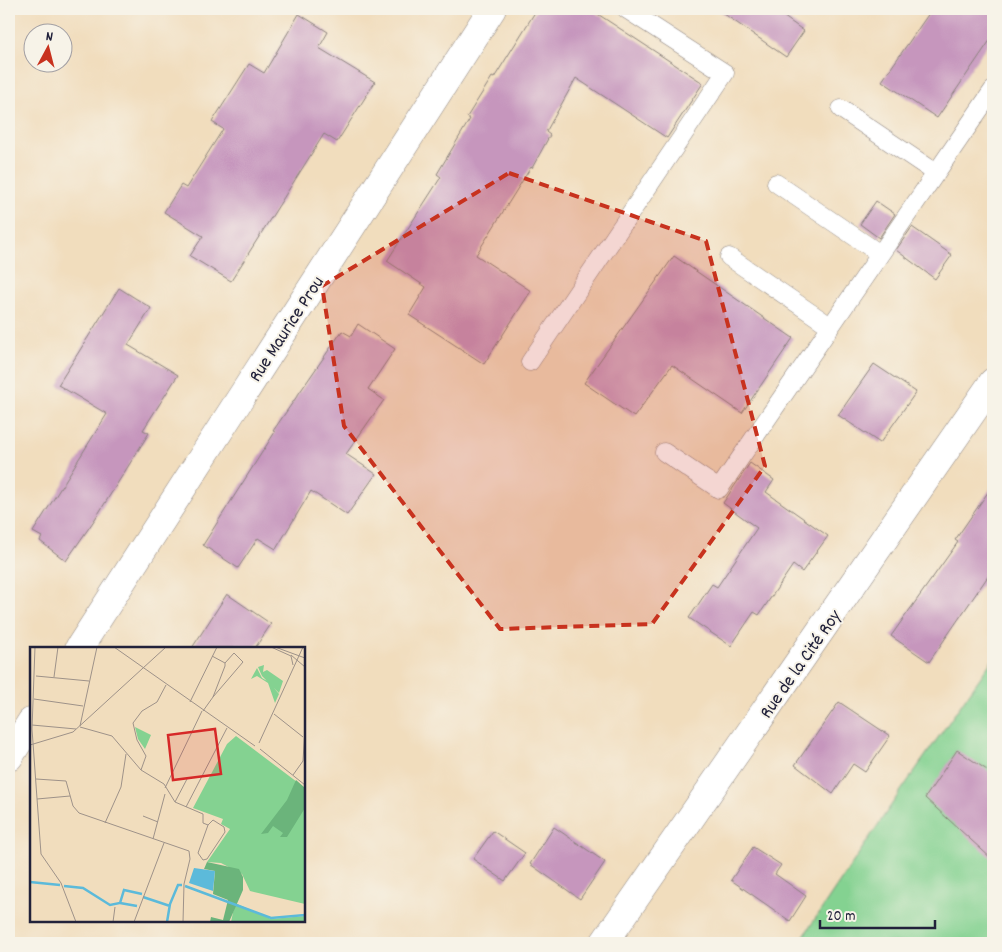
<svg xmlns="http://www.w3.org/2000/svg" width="1002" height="952" viewBox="0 0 1002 952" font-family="Dekko,sans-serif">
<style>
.green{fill:#84d291;stroke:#537a66}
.building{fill:#c696bd}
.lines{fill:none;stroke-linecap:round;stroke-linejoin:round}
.lane-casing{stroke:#8a807c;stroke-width:19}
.street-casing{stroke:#8a807c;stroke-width:29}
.lane{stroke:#fff;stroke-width:18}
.street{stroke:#fff;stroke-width:28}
.marked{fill:#c8321e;fill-opacity:0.2;stroke:#c8321e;stroke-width:4;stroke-dasharray:10 6;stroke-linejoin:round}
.labels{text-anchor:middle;stroke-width:4;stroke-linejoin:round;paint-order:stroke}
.street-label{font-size:19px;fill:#22223b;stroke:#f7f3e8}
.inset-river{fill:none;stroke:#5cbada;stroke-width:2.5}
.inset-road{fill:none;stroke:#9e9289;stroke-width:1}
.view{fill:#d62828;fill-opacity:0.15;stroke:#d62828;stroke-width:2.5}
.inset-edge{fill:none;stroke:#22223b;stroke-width:2.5}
</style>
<rect width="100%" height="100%" fill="#f7f3e8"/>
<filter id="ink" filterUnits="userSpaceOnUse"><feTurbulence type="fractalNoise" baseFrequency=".02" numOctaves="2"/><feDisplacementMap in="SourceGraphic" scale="10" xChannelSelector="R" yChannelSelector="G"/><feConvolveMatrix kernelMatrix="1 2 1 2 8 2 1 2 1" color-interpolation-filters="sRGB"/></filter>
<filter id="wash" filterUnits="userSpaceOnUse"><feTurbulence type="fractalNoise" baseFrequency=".0096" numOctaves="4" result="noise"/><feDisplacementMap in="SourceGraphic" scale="20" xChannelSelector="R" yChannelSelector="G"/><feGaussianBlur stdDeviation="1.12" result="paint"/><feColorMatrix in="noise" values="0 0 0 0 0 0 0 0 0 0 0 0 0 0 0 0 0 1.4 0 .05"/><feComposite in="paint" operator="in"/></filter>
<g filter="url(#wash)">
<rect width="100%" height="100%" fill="#f1ddbd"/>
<path class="green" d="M993 659V943H799L898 795Z"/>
<g id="blocks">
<path class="building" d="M537 9H590L703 83 667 138 576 78 546 132 550 135 532 168 531 167 476 255 531 291 484 364 409 315 426 287 387 261 441 177 437 174 470 119 467 117 492 77 494 78Z
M717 9H773L804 31 786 57Z
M932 9H993V36L937 118 882 81Z
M299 14 328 32 319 48 375 82 337 142 324 134 231 281 190 256 203 236 164 212 181 185 186 188 223 129 212 122 249 64 264 73Z
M876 201 895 214 879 238 860 224Z
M912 227 952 255 935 279 896 250Z
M674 256 793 338 742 413 672 365 634 417 584 383Z
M119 288 151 308 128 345 178 375 143 430 149 433 95 519 66 561 40 541 42 537 33 532 107 414 58 385Z
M358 324 395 349 368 389 384 400 346 454 376 474 347 515 311 491 276 549 258 538 238 568 203 545 275 432 273 431 342 331 351 336Z
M874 364 916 392 880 443 838 415Z
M750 463 774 480 766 492 828 536 802 572 793 565 759 615 754 612 731 646 689 618 712 584 717 587 757 528 723 503Z
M993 485V569L929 662 891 636 958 542 955 540Z
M227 594 271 624 255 648H192Z
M839 702 890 736 865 772 853 764 833 794 795 765Z
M957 750 993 774V860L925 798Z
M554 827 605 862 580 899 530 864Z
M493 831 525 853 505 881 473 859Z
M753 847 781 865 775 874 806 896 790 921 731 880Z"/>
</g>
</g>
<g filter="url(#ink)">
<use href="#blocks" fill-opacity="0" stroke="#8a807c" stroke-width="1"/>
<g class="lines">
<defs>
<path id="lane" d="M841 109 936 173
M776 183 880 254
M729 257 830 326
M530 362 725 73 626 9
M664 452 719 489 993 90"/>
<path id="street" d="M79 648 492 9
M9 757 31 722
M604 943 993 382"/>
</defs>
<use href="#lane" class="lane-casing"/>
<use href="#street" class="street-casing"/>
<use href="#lane" class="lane"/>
<use href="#street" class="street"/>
</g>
</g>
<path class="marked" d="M509 173 706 241 765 466 652 624 500 629 344 426 322 286Z"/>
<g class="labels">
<g class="street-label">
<text transform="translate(285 328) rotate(-57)" y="7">Rue Maurice Prou</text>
<text transform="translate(799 663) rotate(-55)" y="7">Rue de la Cité Roy</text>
</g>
</g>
<g transform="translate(30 647)">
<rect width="275" height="275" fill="#f1ddbd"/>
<path d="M234 18 233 25 237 23 253 34 249 46 232 29 228 20ZM227 21 232 31 239 35 249 47 245 56 238 36 227 29 221 32ZM105 80 121 88 115 102 108 92ZM206 89 275 141V257L220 244 212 227 191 216 177 215 200 182 191 177 193 172 163 161 197 97ZM205 256 241 272 275 269V275H201Z" fill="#84d291"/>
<path d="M266 133 275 141V161L257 190H250L253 186 243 179 238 186 231 187 257 153ZM177 215 209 222 213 230V243L199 275H180L181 270 193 273 198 253 183 247 185 224 174 222Z" fill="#6bb47b"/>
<path d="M164 221 185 224 183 244 159 236Z" fill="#5cbada"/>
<path class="inset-river" d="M0 235 30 238M34 239 53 241 80 258 90 256 94 243 112 247M155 239 241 271 275 268M113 250 140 259M90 256 107 259M137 275 140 257 148 238H152"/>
<path class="inset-road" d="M5 0 2 82 11 207M84 0 225 99M241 0 261 9 263 18M245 0 275 11M261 8 275 20M6 29 59 34M24 30 28 0M183 50 213 15 204 6 195 16M4 52 53 59M160 55 187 0M173 64 183 50 195 19V16L182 9M244 67 273 90M2 78 46 82M50 79 67 0M50 80 82 89 111 123 134 137 145 155 173 167V176L178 178 168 206 173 213 177 212 195 185 194 180 183 173 178 178M229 96 273 0M0 98 43 85 136 0M230 102 275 138M111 123 116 109 107 93 103 76 112 64 127 55 136 38M263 128 273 114 275 81M6 132 36 134 43 159 49 166 159 204 160 212 154 237 153 275M135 141 172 64M7 152 40 149M145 155 157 132M156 160 197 81M113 169 128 175M75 176 91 140 96 107M123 192 135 147M11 207 31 236 46 275M83 275 85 260M104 275 134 196"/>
<path class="view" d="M185 82 191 127 143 133 138 88Z"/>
<rect width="275" height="275" class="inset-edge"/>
</g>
<rect width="1002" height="952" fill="none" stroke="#f7f3e8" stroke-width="30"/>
<g transform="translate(48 48) rotate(7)"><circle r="24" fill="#f7f3e8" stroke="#a29fa3"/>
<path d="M0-4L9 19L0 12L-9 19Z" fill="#c8321e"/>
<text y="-8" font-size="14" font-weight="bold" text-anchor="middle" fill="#22223b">N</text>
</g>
<path d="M820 920v8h115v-8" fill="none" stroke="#22223b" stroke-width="2.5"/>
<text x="827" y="920" font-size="15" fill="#22223b" stroke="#f7f3e8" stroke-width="4" paint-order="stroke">20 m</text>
</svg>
